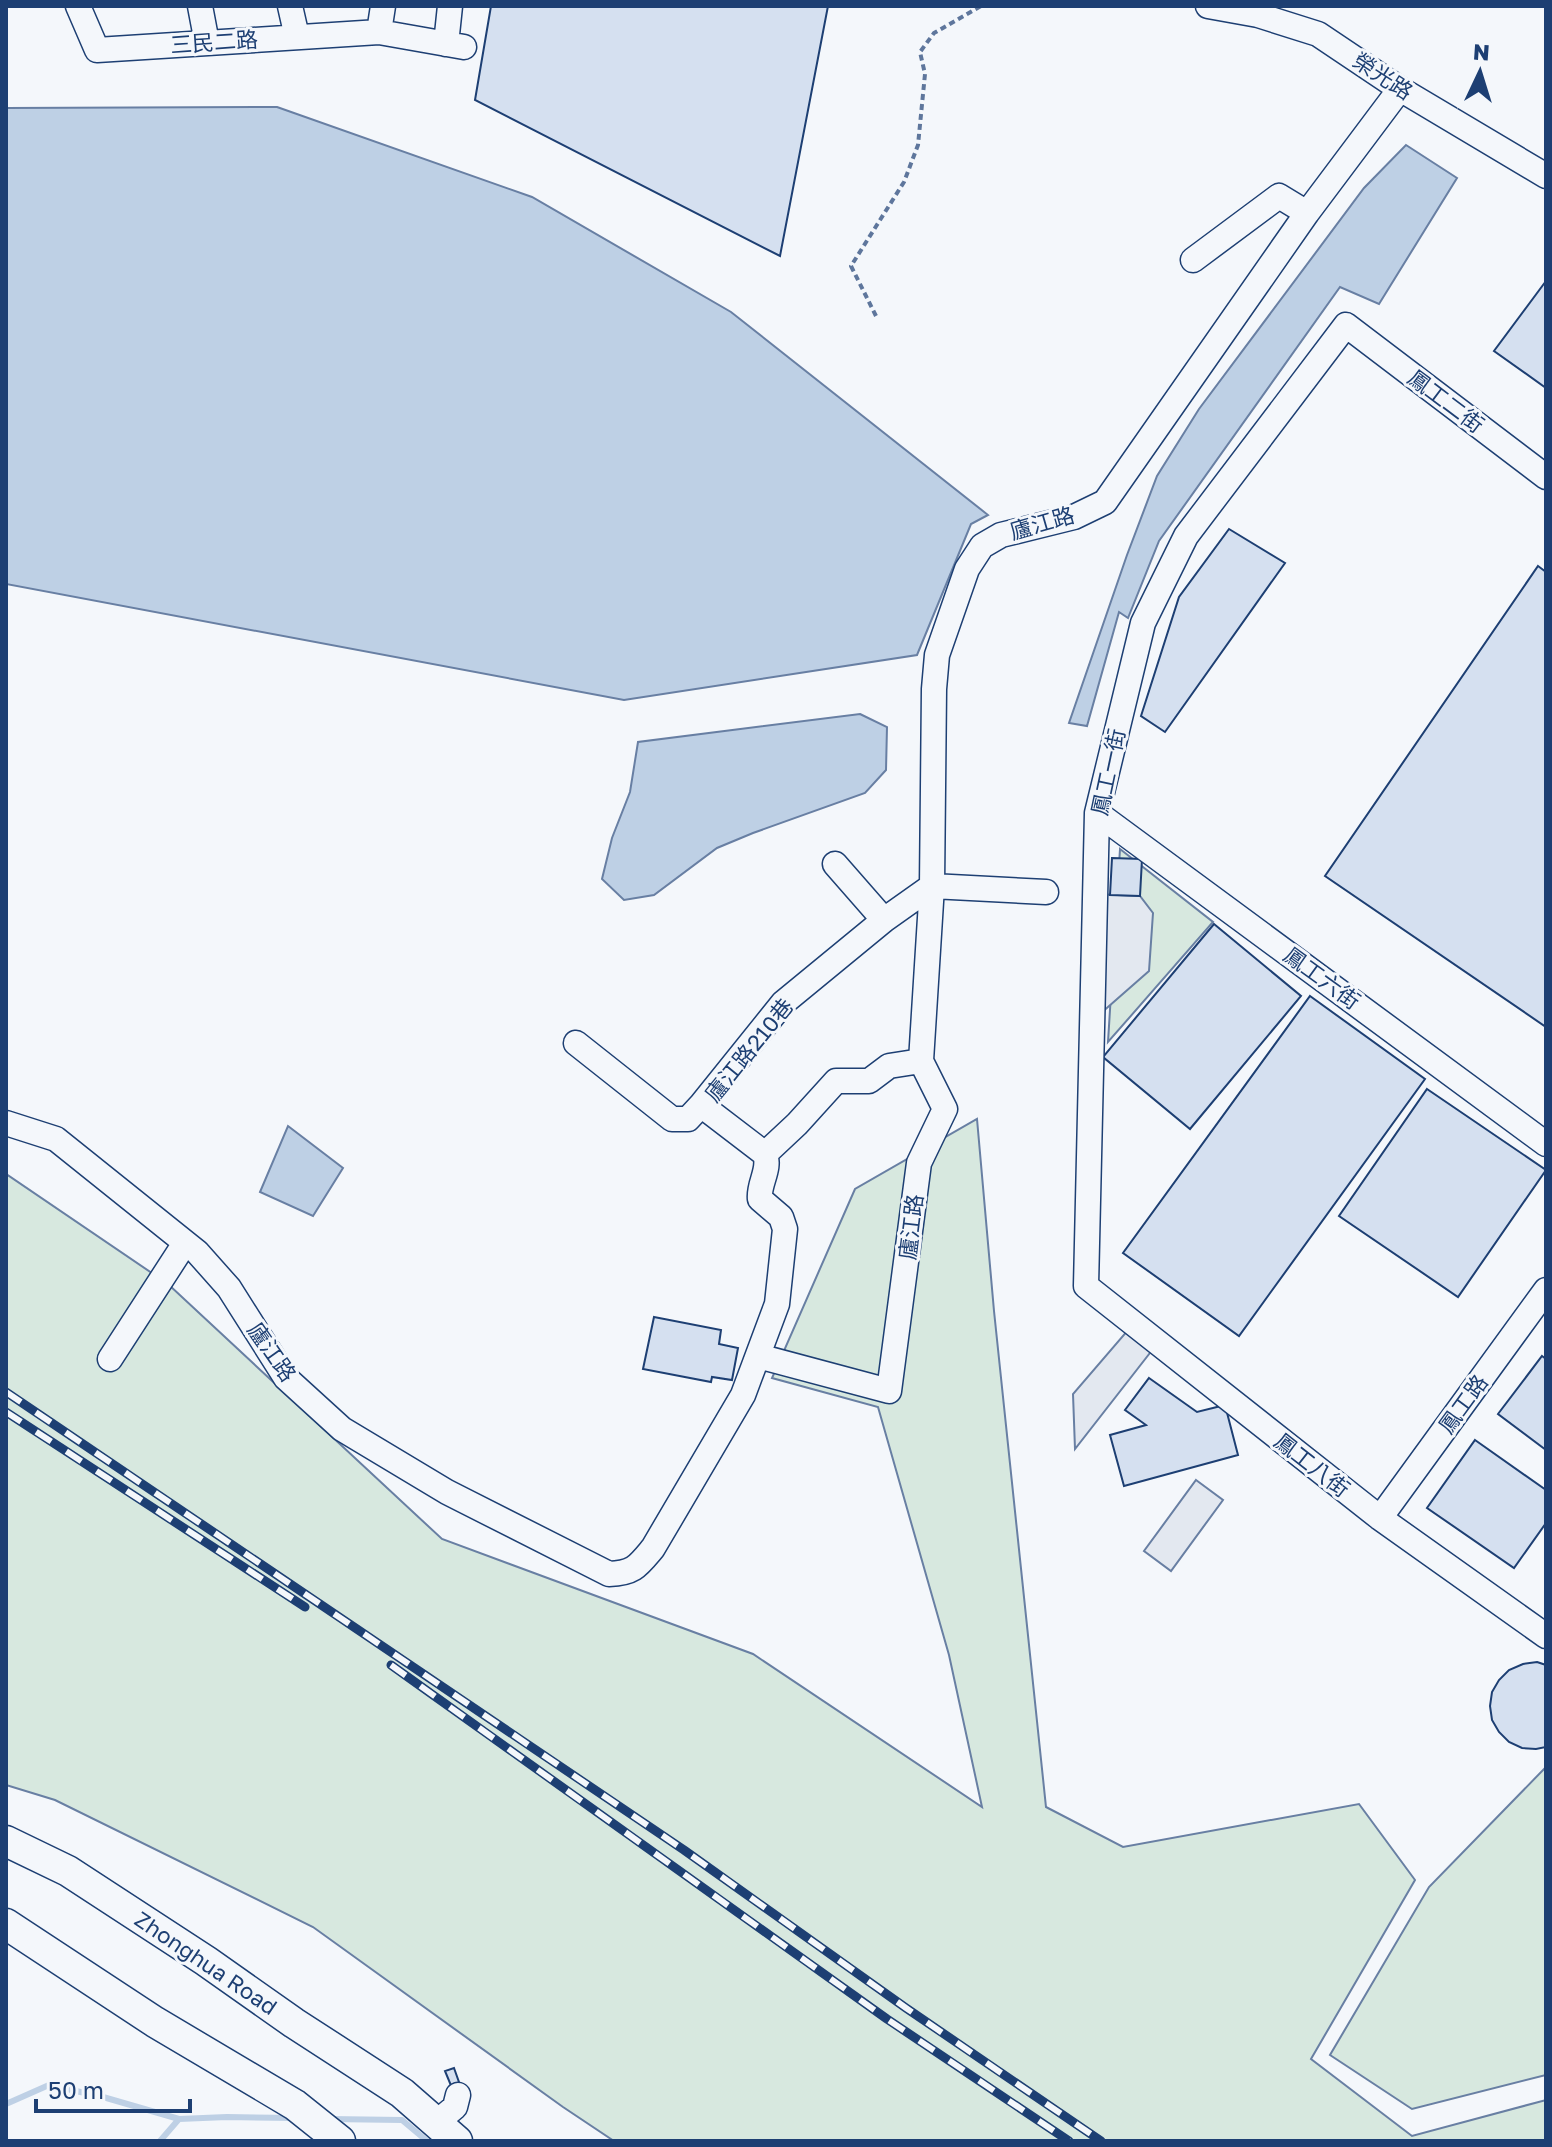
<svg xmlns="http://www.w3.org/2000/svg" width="1552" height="2147" viewBox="0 0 1552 2147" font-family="'Golos Text','Noto Sans TC',sans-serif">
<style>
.green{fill:#d7e8df;stroke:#687fa3;stroke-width:2}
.parking{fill:#e3e8f0;stroke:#687fa3;stroke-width:2}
.water{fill:#bed0e5;stroke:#687fa3;stroke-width:2}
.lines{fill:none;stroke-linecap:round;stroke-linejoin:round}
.stream{stroke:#bed0e5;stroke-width:6}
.building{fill:#d5e0f0;stroke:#1d3f73;stroke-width:2}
.minor-casing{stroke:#1d3f73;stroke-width:27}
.major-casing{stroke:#1d3f73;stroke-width:33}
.path{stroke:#5e769c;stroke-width:4;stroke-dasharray:6 4;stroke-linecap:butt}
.minor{stroke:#f4f7fb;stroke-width:24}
.major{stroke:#f4f7fb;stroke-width:30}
.rail-casing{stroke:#1d3f73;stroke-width:9}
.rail{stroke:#f4f7fb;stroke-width:6;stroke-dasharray:18;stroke-linecap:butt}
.labels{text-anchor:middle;stroke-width:6;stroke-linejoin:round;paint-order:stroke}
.street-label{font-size:22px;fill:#1d3f73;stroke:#f4f7fb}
</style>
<rect width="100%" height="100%" fill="#f4f7fb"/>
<path class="green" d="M1120 849 1213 922 1108 1042Z
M977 1119 994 1311 1046 1807 1123 1847 1359 1804 1415 1880 1311 2059 1412 2136 1546 2100V2141H614L563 2107 313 1927 55 1800 6 1785V1174L168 1284 442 1539 753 1654 982 1807 949 1655 878 1407 772 1378 855 1189Z
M1546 1767V2075L1412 2109 1330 2055 1429 1887Z"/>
<path class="parking" d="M1095 894 1140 896 1153 913 1149 971 1092 1021Z
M1128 1330 1153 1349 1075 1449 1073 1394Z
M1196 1480 1223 1500 1171 1571 1144 1551Z"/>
<path class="water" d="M277 107 532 197 731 312 988 515 971 524 917 655 624 700 6 584V108Z
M1406 145 1457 178 1379 304 1340 287 1159 541 1128 618 1119 612 1087 726 1069 723 1127 555 1157 476 1199 409 1364 188Z
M860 714 887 727 886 770 865 793 753 833 717 848 654 895 624 900 602 879 612 838 630 792 638 742Z
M288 1126 343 1168 313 1216 260 1192Z"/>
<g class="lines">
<path class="stream" d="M6 2104 49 2085 103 2097 179 2119 227 2117 294 2118
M329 2119 402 2120 427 2141
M160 2141 179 2119"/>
</g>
<path class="building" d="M491 6H828L780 256 475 100Z
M1546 281V388L1494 351Z
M1229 529 1285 563 1165 732 1141 716 1179 597Z
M1538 566 1546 572V1027L1325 876Z
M1112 858 1142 859 1140 896 1110 895Z
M1214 924 1301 996 1190 1129 1103 1057Z
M1310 996 1425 1079 1239 1336 1123 1253Z
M1427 1089 1546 1170 1458 1297 1339 1216Z
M654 1317 721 1330 719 1344 738 1348 732 1380 712 1377 711 1382 643 1369Z
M1542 1356 1546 1359V1450L1498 1414Z
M1149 1378 1197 1412 1225 1405 1238 1455 1124 1486 1110 1435 1146 1425 1125 1410Z
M1475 1440 1546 1490V1523L1514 1568 1427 1508Z
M1537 1662 1546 1665V1747L1536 1749 1522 1748 1509 1742 1499 1732 1492 1720 1490 1706 1492 1692 1499 1680 1509 1670 1523 1664Z
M454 2068 460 2085 452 2088 445 2071Z"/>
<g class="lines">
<defs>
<path id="minor" d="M78 6 97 50 379 32 464 47
M200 6 207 43
M290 6 297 37
M1208 6 1258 15 1318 34 1400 89 1546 176
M379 32 383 6
M446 44 450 6
M1193 260 1279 196 1307 213
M1546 477 1346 325 1186 536 1143 623 1097 813 1086 1286 1380 1518 1546 1636
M1097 813 1546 1144
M835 864 884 920
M576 1043 672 1119H688L701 1105
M6 1123 56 1139 197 1252 229 1288 286 1378 342 1429 447 1492 609 1574C634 1573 638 1566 653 1548L743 1395 777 1304 785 1229 781 1217 760 1199C758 1184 771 1169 765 1154L797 1124 836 1081H869L889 1066 921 1061
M765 1154 701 1105 783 1003 884 920 932 886 1046 892
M758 1356 889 1391 919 1163 945 1109 921 1061 932 886 934 689 937 655 967 569 982 546 1001 535 1074 517 1105 502 1307 213 1400 89
M110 1359 185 1243
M1380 1518 1546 1290
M437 2122 455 2107 458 2095"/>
<path id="major" d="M6 1841 68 1871 206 1961 294 2023 402 2093 457 2141
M6 1924 155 2022 295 2105 340 2141"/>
</defs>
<use href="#minor" class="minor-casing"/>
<use href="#major" class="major-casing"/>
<path class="path" d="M876 316 851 266 904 182 918 145 925 74 920 52 934 33 981 6"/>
<use href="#minor" class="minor"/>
<use href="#major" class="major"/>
<defs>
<path id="rail" d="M6 1392 684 1850 906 2008 1101 2141
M6 1412 305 1607
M391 1665 887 2019 1069 2141"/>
</defs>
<use href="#rail" class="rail-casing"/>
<use href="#rail" class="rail"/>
</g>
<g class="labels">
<g class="street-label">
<text transform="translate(214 42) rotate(-4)" y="8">三民二路</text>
<text transform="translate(1383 76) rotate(33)" y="8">榮光路</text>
<text transform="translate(1446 401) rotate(37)" y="8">鳳工二街</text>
<text transform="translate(1042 523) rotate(-16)" y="8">廬江路</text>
<text transform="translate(1108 772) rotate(-78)" y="8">鳳工一街</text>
<text transform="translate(1322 978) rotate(36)" y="8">鳳工六街</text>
<text transform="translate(749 1050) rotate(-51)" y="8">廬江路210巷</text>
<text transform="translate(911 1227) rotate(-83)" y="8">廬江路</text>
<text transform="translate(272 1352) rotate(55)" y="8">廬江路</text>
<text transform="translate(1463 1404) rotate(-54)" y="8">鳳工路</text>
<text transform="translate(1312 1465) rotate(38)" y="8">鳳工八街</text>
<text transform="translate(206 1963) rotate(34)" y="8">Zhonghua Road</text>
</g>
</g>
<rect width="1552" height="2147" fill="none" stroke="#1d3f73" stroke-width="16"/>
<g transform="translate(1480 72) rotate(4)" stroke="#f4f7fb" stroke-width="6" paint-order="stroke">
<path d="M0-6L14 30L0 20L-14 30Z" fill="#1d3f73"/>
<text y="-12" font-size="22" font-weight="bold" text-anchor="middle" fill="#1d3f73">N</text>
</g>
<path d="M36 2099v12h154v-12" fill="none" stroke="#1d3f73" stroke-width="4"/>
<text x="48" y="2099" font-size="24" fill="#1d3f73" stroke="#f4f7fb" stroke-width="6" paint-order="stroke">50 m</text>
</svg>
